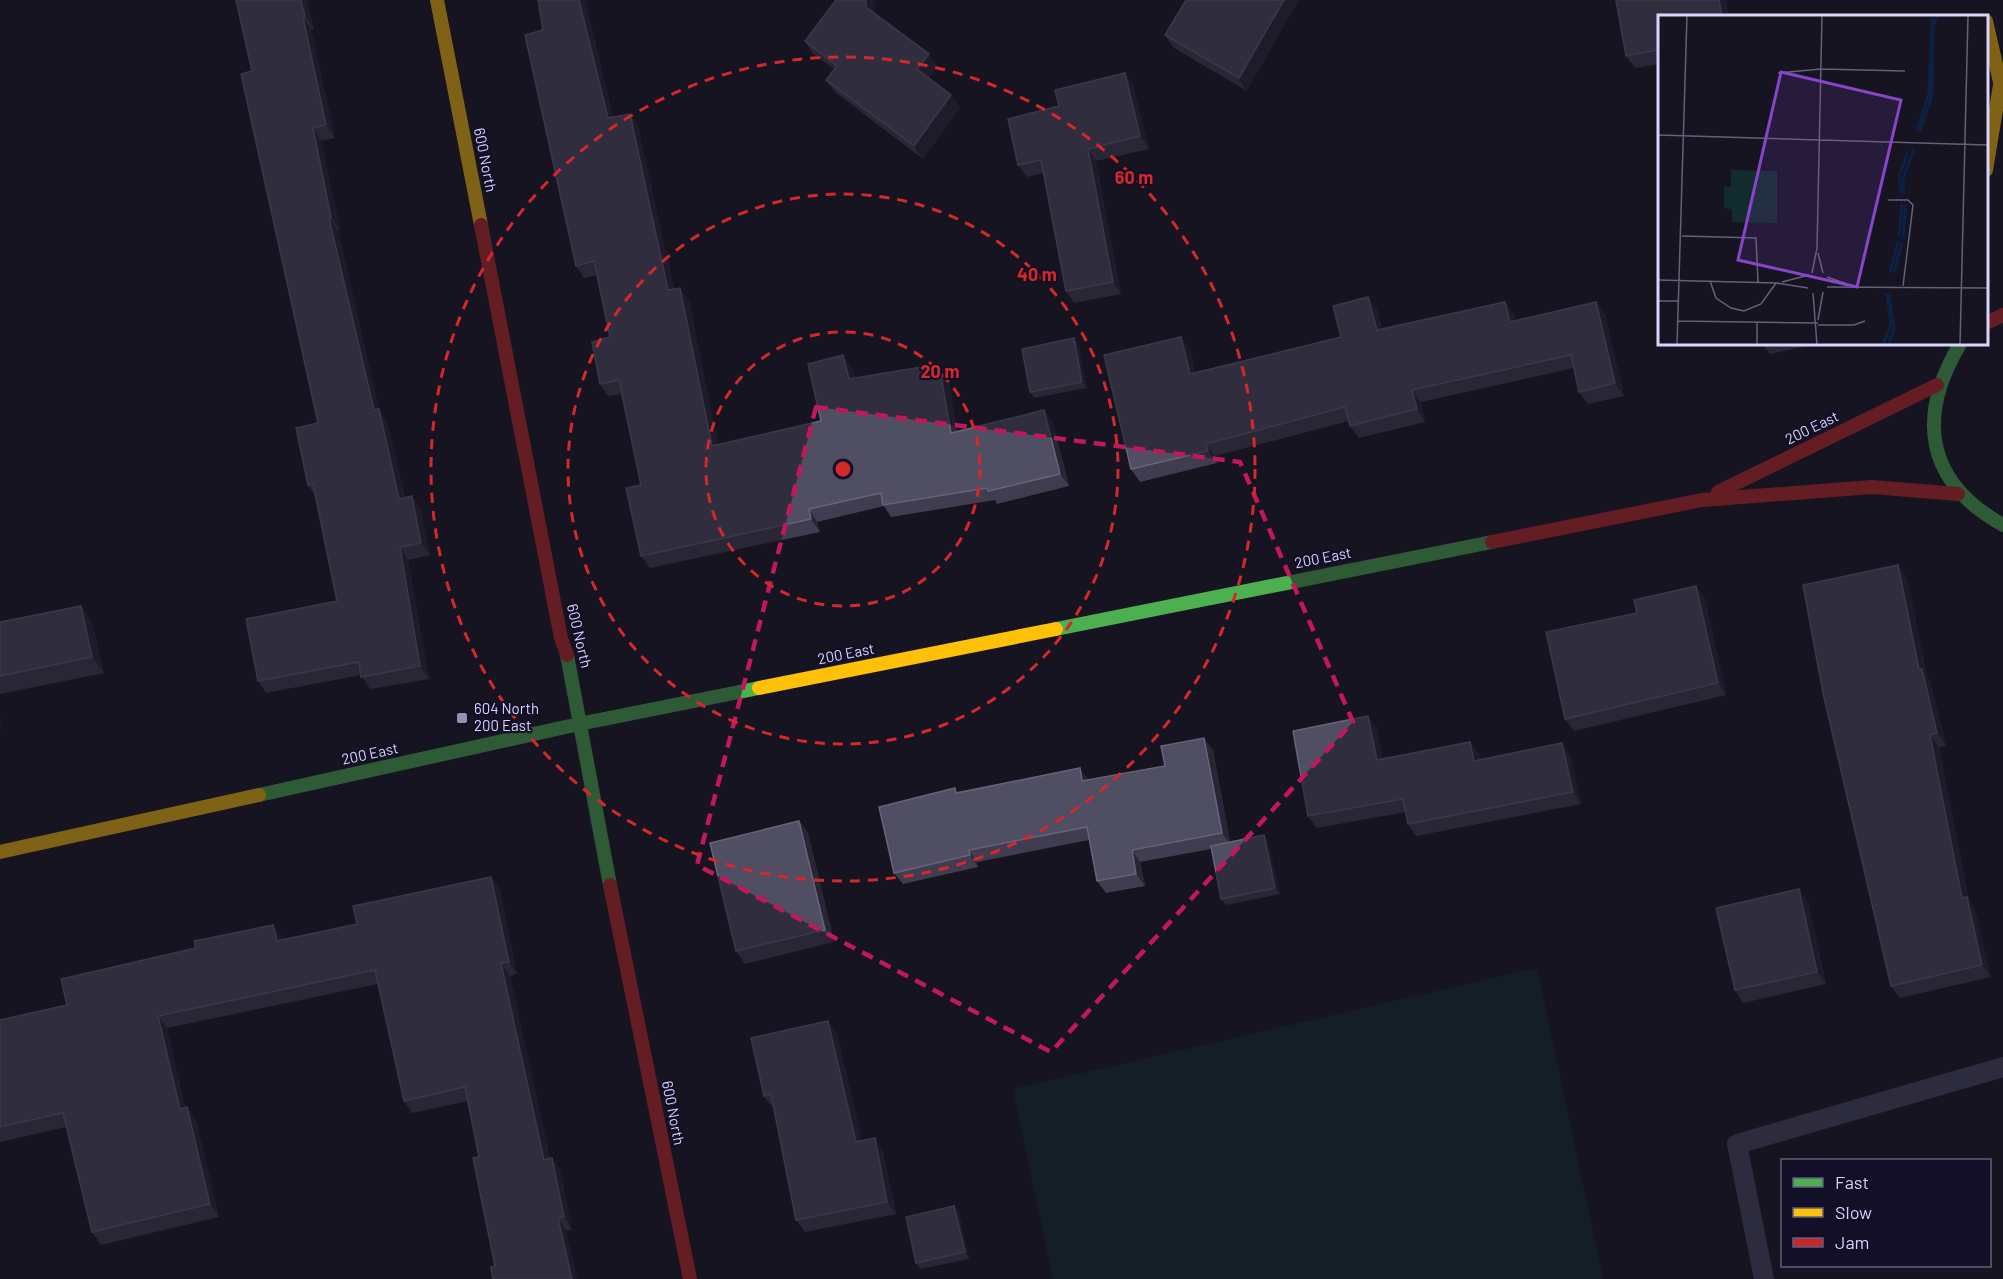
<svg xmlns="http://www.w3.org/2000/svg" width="2003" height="1279" viewBox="0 0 2003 1279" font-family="Barlow,sans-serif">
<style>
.green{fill:#132c2d}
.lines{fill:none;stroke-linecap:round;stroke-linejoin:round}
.lane{stroke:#4a4962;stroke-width:20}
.fast{stroke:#4caf50;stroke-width:14}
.slow{stroke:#ffc107;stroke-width:14}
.jam{stroke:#c62828;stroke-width:14}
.wall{fill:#403d50}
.shaded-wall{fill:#282635}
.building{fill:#504e63;stroke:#66637b;stroke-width:1.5}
.marked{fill:none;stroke:#c2185b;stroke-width:4.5;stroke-dasharray:12 8;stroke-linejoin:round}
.ring{fill:none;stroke:#d62828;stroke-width:3;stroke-dasharray:10 8}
.poi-dot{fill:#9591b1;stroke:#130f26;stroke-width:2}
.labels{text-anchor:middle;stroke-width:4.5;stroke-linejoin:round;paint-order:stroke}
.street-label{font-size:15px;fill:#d9d4ff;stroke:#130f26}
.poi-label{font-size:15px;fill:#d9d4ff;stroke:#130f26;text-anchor:start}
.inset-river{fill:none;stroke:#0d2144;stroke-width:3}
.inset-road{fill:none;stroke:#64617a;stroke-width:1.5}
.view{fill:#8945c9;fill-opacity:0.15;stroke:#8945c9;stroke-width:3}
.inset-edge{fill:none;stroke:#d9d4ff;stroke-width:3}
.centre{fill:#d62828;stroke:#130f26;stroke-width:3}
.ring-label{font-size:18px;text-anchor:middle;font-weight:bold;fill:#d62828;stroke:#130f26;stroke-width:4.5;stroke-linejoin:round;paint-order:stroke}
</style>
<rect width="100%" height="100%" fill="#161421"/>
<path class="green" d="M1537 968 1603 1279H1053L1013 1089Z"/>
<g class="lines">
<path class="lane" d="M1764 1279 1737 1144 2003 1067"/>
<path class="fast" d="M1960 344C1916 418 1926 482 2003 525
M1056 629 1492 542
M567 655 610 885
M259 795 579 724 759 688"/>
<path class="slow" d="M437 0 481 225
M1986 21 2003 95
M1986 170 2000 85
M759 688 1056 629
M0 852 259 795"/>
<path class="jam" d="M481 225 561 638 567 655
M1986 323 2003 315
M1718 492 1937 385
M1492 542 1702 500 1872 487 1958 494
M610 885 690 1279"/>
</g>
<path class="wall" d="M236 0H307L314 29H311L335 138 321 141 340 230H338L379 410 387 422 405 497 421 508 430 555 408 560 429 679 370 689 361 675 266 693 258 681 337 601 315 496 308 485 318 423 252 71Z
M538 0H585L613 117 638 126 674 289 689 300 718 445 821 421 852 368 855 378 948 376 957 432 1044 410 1053 423 1069 486 997 504 995 500 891 517 884 506 817 522 820 532 650 568 641 556V485L621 394 608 396 600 384 610 337 597 275 584 278 576 266 543 30Z
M836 0H874L875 13 937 66 929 78 951 95 960 107 923 159 835 92 826 80 834 69 813 54 805 41Z
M1186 0 1247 91 1174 48 1165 35Z
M1616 0H1726L1729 16H1659V64L1635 68 1626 56Z
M1133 85 1149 149 1096 161 1121 294 1074 303 1066 291 1043 173 1027 177 1018 165 1059 106Z
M1368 297 1377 310 1382 329 1514 314 1515 320 1596 302 1605 314 1624 396 1588 404 1579 392 1574 368 1421 402 1425 422 1359 438 1350 426 1349 421 1215 456 1217 463 1140 482 1131 469 1190 349 1195 373 1341 337Z
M1078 344 1087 388 1034 398 1030 392Z
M1762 344H1817L1770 354Z
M1907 578 1927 676 1930 681 1946 746 1939 747 1969 900 1975 910 1991 977 1900 998 1891 986Z
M1705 598 1726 695 1574 731 1565 719Z
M81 606 92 622 104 673 0 694V622Z
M1377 728 1382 758 1479 753 1480 760 1570 754 1581 804 1416 836 1408 824 1406 812 1317 828 1308 816Z
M1213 750 1230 842 1264 835 1268 842 1280 894 1226 905 1221 899 1211 849 1140 862 1145 886 1106 893 1097 881 1089 840 977 862 978 867 903 884 894 873 957 792 1088 780 1165 766Z
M799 821 808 833 834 942 745 964 736 951Z
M491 877 500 890 517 974 510 976 550 1158 560 1170 572 1230 566 1231 495 1266 479 1157 468 1101 412 1113 404 1101 378 984 167 1028 185 1108 187 1107 196 1120 219 1217 101 1245 92 1232 66 1127 0 1142V1020L67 1005 196 948 282 937V939L357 924Z
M1808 902 1826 984 1743 1003 1735 990Z
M837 1033 862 1141 883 1151 896 1214 805 1232 796 1220 774 1108H773L764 1096Z
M954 1206 959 1213 969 1259 920 1269 916 1263Z"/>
<path class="shaded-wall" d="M301 0H307L314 29 305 16Z
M579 0H585L616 131 608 118Z
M866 0H874L875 19 866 7Z
M1284 0H1299L1247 91 1239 78Z
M1719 0H1726L1729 16H1722Z
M303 17 311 29 335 138 326 125Z
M929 54 937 66 926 82 917 69Z
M1125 73 1133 85 1149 149 1140 136Z
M951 95 960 107 923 159 914 146Z
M630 114 638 126 677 302 668 290Z
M313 128 321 141 340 230 331 217Z
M1088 149 1096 161 1121 294 1113 282Z
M329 218 338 230 379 410 387 422 408 511 399 499 374 410Z
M680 288 689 300 721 458 712 446Z
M1368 297 1377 310 1385 342 1377 330Z
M1505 302 1514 314 1518 334 1510 322Z
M1596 302 1605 314 1624 396 1615 383Z
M1181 337 1190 349 1199 387 1190 374Z
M1074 338 1078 344 1087 388 1082 382Z
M843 355 852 368 858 391 849 379Z
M939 364 948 376 960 446 951 433Z
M1412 390 1421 402 1425 422 1417 409Z
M1044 410 1053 423 1069 486 1060 474Z
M1206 444 1215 456 1217 463 1208 451Z
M412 496 421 508 430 555 421 543Z
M809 509 817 522 820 532 811 519Z
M400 547 408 560 429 679 420 666Z
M1898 565 1907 578 1927 676 1930 681 1946 746 1937 733 1919 669Z
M1696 586 1705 598 1726 695 1718 683Z
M81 606 92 622 104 673 92 657Z
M0 715 3 730 0 725Z
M1368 716 1377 728 1385 771 1377 760Z
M1930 735 1939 747 1969 900 1975 910 1991 977 1982 965 1962 898Z
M1204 738 1213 750 1231 845 1222 833Z
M1470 742 1479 753 1482 773 1474 761Z
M1562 743 1570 754 1581 804 1573 792Z
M1080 768 1088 780 1091 793 1082 781Z
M799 821 808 833 834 942 825 930Z
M1264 835 1268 842 1280 894 1275 888Z
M969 850 977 862 978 867 970 855Z
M1132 850 1140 862 1145 886 1136 874Z
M491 877 500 890 517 974 509 962Z
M1799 889 1808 902 1826 984 1817 972Z
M273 925 282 937 286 953 277 941Z
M501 963 510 976 553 1172 544 1160Z
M158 1016 167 1028 188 1122 180 1109Z
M828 1021 837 1033 865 1154 856 1142Z
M187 1107 196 1120 219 1217 210 1204Z
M875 1138 883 1151 896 1214 887 1202Z
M552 1158 560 1170 572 1230 564 1217Z
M954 1206 959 1213 969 1259 965 1252Z
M558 1218 566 1231 578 1279H572Z"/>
<path class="building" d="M236 0H301L305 16 303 17 326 125 313 128 331 217 329 218 374 410 379 409 399 499 412 496 421 543 400 547 420 666 361 677 359 662 258 681 246 619 337 601 313 484 308 485 296 428 318 423 241 74 252 71Z
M538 0H579L608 118 630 114 668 290 680 288 712 446 821 421 808 364 843 355 849 379 939 364 951 433 1044 410 1060 474 988 491 987 488 883 505 881 493 809 509 811 519 641 556 626 488 641 485 619 380 600 384 592 342 610 337 594 261 576 266 525 35 543 30Z
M836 0H866V7L929 54 917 69 951 95 914 146 826 80 837 66 805 41Z
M1186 0H1284L1239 78 1165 35Z
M1616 0H1719L1722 16H1659V50L1626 56Z
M1125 73 1140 136 1088 149 1113 282 1066 291 1041 160 1018 165 1008 119 1059 106 1055 90Z
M1368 297 1377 330 1505 302 1510 322 1596 302 1615 383 1579 392 1571 355 1412 390 1417 409 1350 426 1345 407 1206 444 1208 451 1131 469 1104 355 1181 337 1190 374 1341 337 1333 306Z
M1074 338 1082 382 1030 392 1022 349Z
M1898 565 1919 669H1922L1937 733 1930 735 1962 898 1967 897 1982 965 1891 986 1823 693 1803 585Z
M1696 586 1718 683 1565 719 1546 632 1637 613 1634 600Z
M81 606 92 657 0 676V622Z
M1368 716 1377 760 1470 742 1474 761 1562 743 1573 792 1408 824 1403 799 1308 816 1293 731Z
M1204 738 1222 833 1132 850 1136 874 1097 881 1087 827 969 850 970 855 894 873 879 807 955 788 956 793 1080 768 1082 781 1165 766 1161 746Z
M799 821 825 930 736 951 710 843Z
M1264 835 1275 888 1221 899 1211 846Z
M491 877 509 962 501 963 544 1160 552 1158 564 1217 558 1218 572 1279H493L491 1267 495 1266 473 1158 479 1157 465 1087 404 1101 375 970 158 1016 180 1109 187 1107 210 1204 92 1232 63 1113 0 1127V1020L67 1005 61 979 196 948 194 941 273 925 277 941 357 924 353 906Z
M1799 889 1817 972 1735 990 1716 908Z
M828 1021 856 1142 875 1138 887 1202 796 1220 771 1094 764 1096 751 1038Z
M954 1206 965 1252 916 1263 906 1217Z"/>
<path d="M0 0H2003V1279H0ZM816 407 1240 462 1353 722 1051 1052 697 865Z" fill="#161421" fill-opacity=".55" fill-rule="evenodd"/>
<path class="marked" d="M816 407 1240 462 1353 722 1051 1052 697 865Z"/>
<g class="ring">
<circle cx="843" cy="469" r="137"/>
<circle cx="843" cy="469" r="275"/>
<circle cx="843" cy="469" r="412"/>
</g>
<rect class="poi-dot" x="456" y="712" width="12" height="12" rx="3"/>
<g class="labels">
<g class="street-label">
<text transform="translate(485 160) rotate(79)" y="5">600 North</text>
<text transform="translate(1812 428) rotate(-26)" y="5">200 East</text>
<text transform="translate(1323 558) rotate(-11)" y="5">200 East</text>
<text transform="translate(579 636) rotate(77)" y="5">600 North</text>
<text transform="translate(846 654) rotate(-11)" y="5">200 East</text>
<text transform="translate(370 754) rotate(-12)" y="5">200 East</text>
<text transform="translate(673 1113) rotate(79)" y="5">600 North</text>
</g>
<g class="poi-label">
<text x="474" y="714">604 North<tspan x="474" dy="17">200 East</tspan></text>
</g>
</g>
<g transform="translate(1658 15)">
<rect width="330" height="330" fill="#161421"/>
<path d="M73 155 119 156V208L74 207V194L66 193V172H73Z" fill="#132c2d"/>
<path class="inset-river" d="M259 116 271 78 274 2M262 117 274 80 275 12 279 1M243 178 241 162 250 136M246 178 245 164 256 134M241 221 244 189M245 223 248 189M236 257 244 227M232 258 240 226M225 330 233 309 229 279M230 330 236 315 231 279"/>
<path class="inset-road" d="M120 58 163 54 247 56M0 120 330 130M230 185H250L255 190 245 271M24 221 98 223 100 267M160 238 165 258M154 258 159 233 164 0M169 262 189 269M0 265 118 268 150 273M52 266 58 283 73 293 86 296 103 289 118 268M124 267 151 260M169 272 330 273M155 278 159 330M0 286H20M160 305 165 277M19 306 160 308M160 310H196L207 306M19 330 29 0M99 330V307M302 330 310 0"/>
<path class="view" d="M123 57 243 85 199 272 80 245Z"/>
<rect width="330" height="330" class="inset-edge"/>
</g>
<circle cx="843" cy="469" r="9" class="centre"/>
<g class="ring-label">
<text x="1134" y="184">60 m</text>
<text x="1037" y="281">40 m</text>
<text x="940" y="378">20 m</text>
</g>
<rect x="1781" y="1159" width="210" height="108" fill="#130f26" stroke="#625e7d" stroke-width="1.5"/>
<rect x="1793" y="1178" width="30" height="9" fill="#4caf50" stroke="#625e7d" stroke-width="1.5"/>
<text x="1835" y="1189" font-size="18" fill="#d9d4ff">Fast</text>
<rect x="1793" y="1208" width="30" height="9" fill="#ffc107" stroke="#625e7d" stroke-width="1.5"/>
<text x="1835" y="1219" font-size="18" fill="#d9d4ff">Slow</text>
<rect x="1793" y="1238" width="30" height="9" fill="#c62828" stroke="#625e7d" stroke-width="1.5"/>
<text x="1835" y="1249" font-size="18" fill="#d9d4ff">Jam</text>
</svg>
